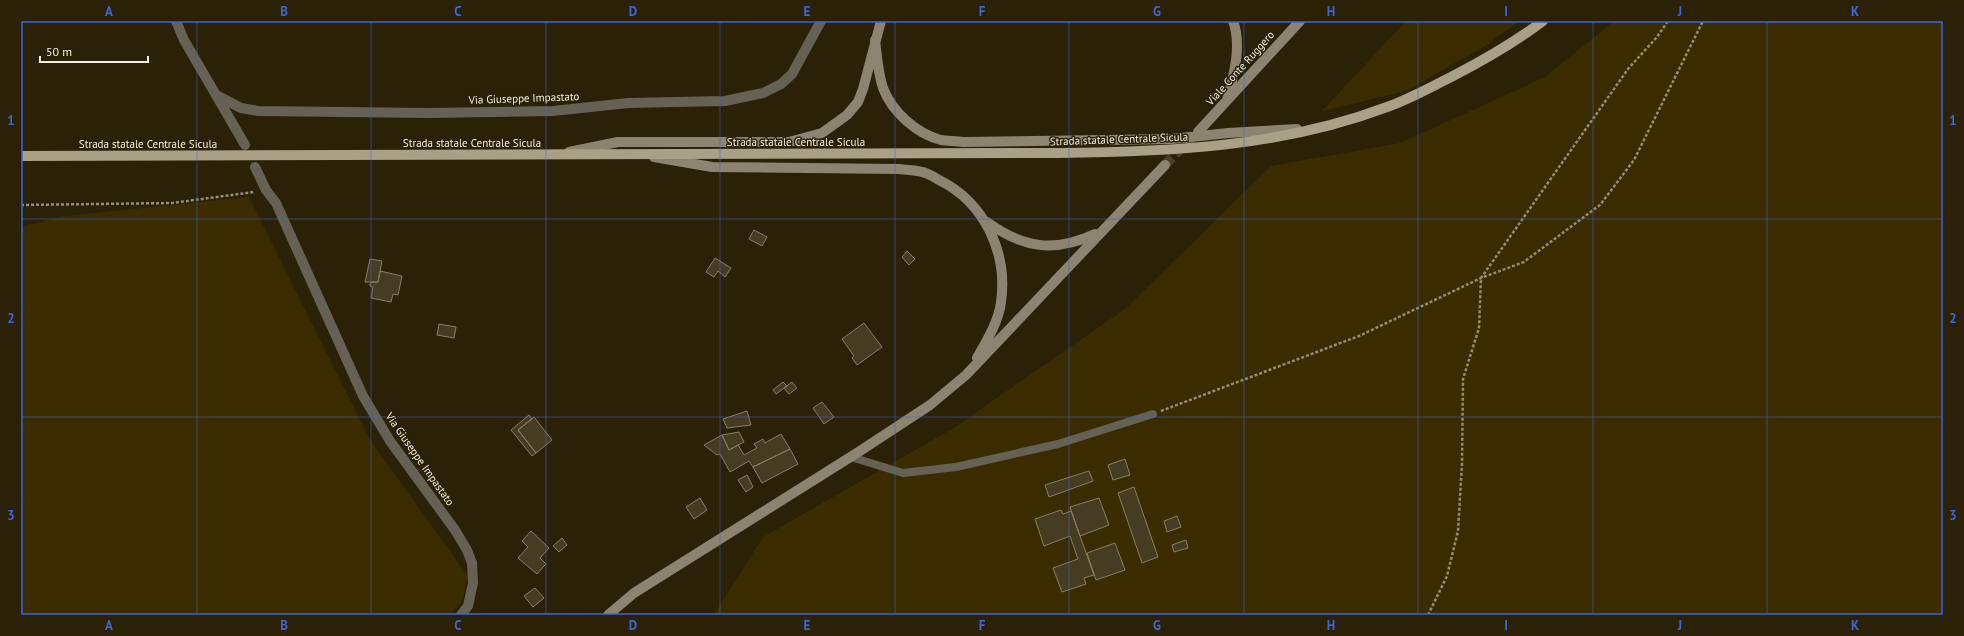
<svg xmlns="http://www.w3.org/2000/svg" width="1964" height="636" viewBox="0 0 1964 636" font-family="'PT Sans',sans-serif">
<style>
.green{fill:#3b2c00}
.building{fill:#463c21;stroke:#897e61}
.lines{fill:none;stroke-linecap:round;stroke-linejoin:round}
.secondary-tunnel{stroke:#494027;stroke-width:10;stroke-dasharray:10 5;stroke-linecap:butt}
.path{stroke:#948c77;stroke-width:2.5;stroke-dasharray:3 2;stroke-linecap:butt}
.service{stroke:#656154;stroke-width:8}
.minor{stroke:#656154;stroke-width:10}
.secondary{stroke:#8c8470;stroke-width:10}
.primary{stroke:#a9a086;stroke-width:10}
.grid{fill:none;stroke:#3e66d9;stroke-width:1;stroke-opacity:0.55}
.labels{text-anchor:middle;stroke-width:3;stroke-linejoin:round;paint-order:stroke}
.street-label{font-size:11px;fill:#f6f0e0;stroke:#2a2106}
.neatline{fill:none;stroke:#3e66d9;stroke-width:1.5}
.grid-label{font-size:13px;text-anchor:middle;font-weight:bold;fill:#3e66d9}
</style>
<rect width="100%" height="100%" fill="#2a2106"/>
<path class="green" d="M1406 21H1520L1482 48 1406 91 1322 111Z
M1614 21H1943V615H714L763 537 952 429 1125 309 1271 166 1400 143 1545 77Z
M249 197 370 440 468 576 462 601 450 615H21V227L65 216Z"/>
<path class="building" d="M754 230 767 237 762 246 749 239Z
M907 251 915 259 909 265 902 257Z
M715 258 731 268 725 277 718 271 714 277 706 272Z
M370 259 382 261 378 282H365Z
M380 271 402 276 398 295 393 294 391 302 371 298 373 287 370 286V284L371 282H378Z
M864 323 882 347 857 365 852 358 854 356 842 339Z
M439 324 456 327 454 338 437 335Z
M783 382 787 386 776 394 773 390Z
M792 382 797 388 789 394 784 388Z
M822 402 834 417 824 424 813 408Z
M747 411 751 425 727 428 723 419Z
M529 415 532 419 518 430 536 453 532 456 511 430Z
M534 417 552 440 536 453 518 430Z
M739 432 744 442 729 450 722 435Z
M781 434 790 449 753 467 749 461 730 472 720 454 717 455 704 445 722 435 729 450 738 445 744 455 757 448 754 444 763 439 765 443Z
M790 449 798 464 762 483 753 467Z
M1125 459 1130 475 1113 480 1108 465Z
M1089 471 1093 481 1049 497 1045 485Z
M747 475 753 487 746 492 738 480Z
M1134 487 1158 557 1142 563 1118 493Z
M700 498 707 510 694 519 686 507Z
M1099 498 1109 525 1080 536 1070 507Z
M1061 510 1063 514 1071 511 1094 575 1084 578 1086 584 1062 592 1053 568 1078 559 1070 536 1044 546 1035 519Z
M1177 516 1181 527 1167 532 1164 521Z
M531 531 549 548 540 558 546 564 537 574 518 558 528 547 522 541Z
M562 538 567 545 559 552 553 546Z
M1186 540 1188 548 1174 552 1172 545Z
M1115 543 1125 570 1096 580 1087 553Z
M535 588 544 598 533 607 524 596Z"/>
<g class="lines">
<path class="secondary-tunnel" d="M1165 165 1196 133"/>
<path class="path" d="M21 205 172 203 254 192
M1161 411 1359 336 1481 278 1524 262 1600 205 1634 160 1703 21
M1428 615 1447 576 1458 531 1462 464 1463 379 1479 328 1481 278 1628 69 1657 37 1668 21"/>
<path class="service" d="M851 457 903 473 956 467 1058 444 1153 414"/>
<path class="minor" d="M176 21 184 40 245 145
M216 95 241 108 258 111 428 113 553 111 628 103 725 101 763 93 781 84 792 74 821 21
M255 167 266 190 276 203 363 396 390 441 455 530 467 550 472 563 473 583 468 606 461 615"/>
<path class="secondary" d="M875 40C877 56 878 73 883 88 892 112 917 134 941 140 948 141 956 141 963 142L1172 139 1228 133 1297 129
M1227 100C1234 75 1242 45 1233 21
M1198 132 1300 21
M569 152 618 142H789L822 133 847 115 858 102 863 89 881 21
M654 157 712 167 898 169C906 170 915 170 922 172 928 173 934 177 939 180 984 202 1008 252 1001 302 999 321 986 342 977 358
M987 222C1023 248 1054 253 1095 234
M608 615 634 593 860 451 930 405 966 375 1165 165"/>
<path class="primary" d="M21 156 1058 153C1169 152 1281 147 1387 107 1410 99 1431 87 1453 76 1484 60 1515 42 1543 21"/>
</g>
<path class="grid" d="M197 21V615M371 21V615M546 21V615M720 21V615M895 21V615M1069 21V615M1244 21V615M1418 21V615M1593 21V615M1767 21V615M21 219H1943M21 417H1943"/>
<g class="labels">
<g class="street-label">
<text transform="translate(1240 68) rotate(-48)" y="4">Viale Conte Ruggero</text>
<text transform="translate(524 98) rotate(-2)" y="4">Via Giuseppe Impastato</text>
<text transform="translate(1119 139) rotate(-2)" y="4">Strada statale Centrale Sicula</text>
<text x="796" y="146">Strada statale Centrale Sicula</text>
<text x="472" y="147">Strada statale Centrale Sicula</text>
<text x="148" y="148">Strada statale Centrale Sicula</text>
<text transform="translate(420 459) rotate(55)" y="4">Via Giuseppe Impastato</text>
</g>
</g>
<rect width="1964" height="636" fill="none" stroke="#2a2106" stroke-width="44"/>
<path d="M40 56v6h108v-6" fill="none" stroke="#f6f0e0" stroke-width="2"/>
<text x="46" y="56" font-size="12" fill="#f6f0e0" stroke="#2a2106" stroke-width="3" paint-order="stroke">50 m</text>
<rect x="22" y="22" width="1920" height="592" class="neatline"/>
<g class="grid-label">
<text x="109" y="16">A</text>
<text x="284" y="16">B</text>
<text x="458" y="16">C</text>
<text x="633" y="16">D</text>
<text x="807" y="16">E</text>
<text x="982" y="16">F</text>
<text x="1157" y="16">G</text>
<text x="1331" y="16">H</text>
<text x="1506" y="16">I</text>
<text x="1680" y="16">J</text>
<text x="1855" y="16">K</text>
<text x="11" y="125">1</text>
<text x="1953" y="125">1</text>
<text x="11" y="323">2</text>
<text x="1953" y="323">2</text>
<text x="11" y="520">3</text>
<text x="1953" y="520">3</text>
<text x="109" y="630">A</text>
<text x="284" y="630">B</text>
<text x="458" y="630">C</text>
<text x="633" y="630">D</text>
<text x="807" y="630">E</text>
<text x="982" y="630">F</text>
<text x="1157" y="630">G</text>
<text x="1331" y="630">H</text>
<text x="1506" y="630">I</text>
<text x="1680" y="630">J</text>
<text x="1855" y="630">K</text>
</g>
</svg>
